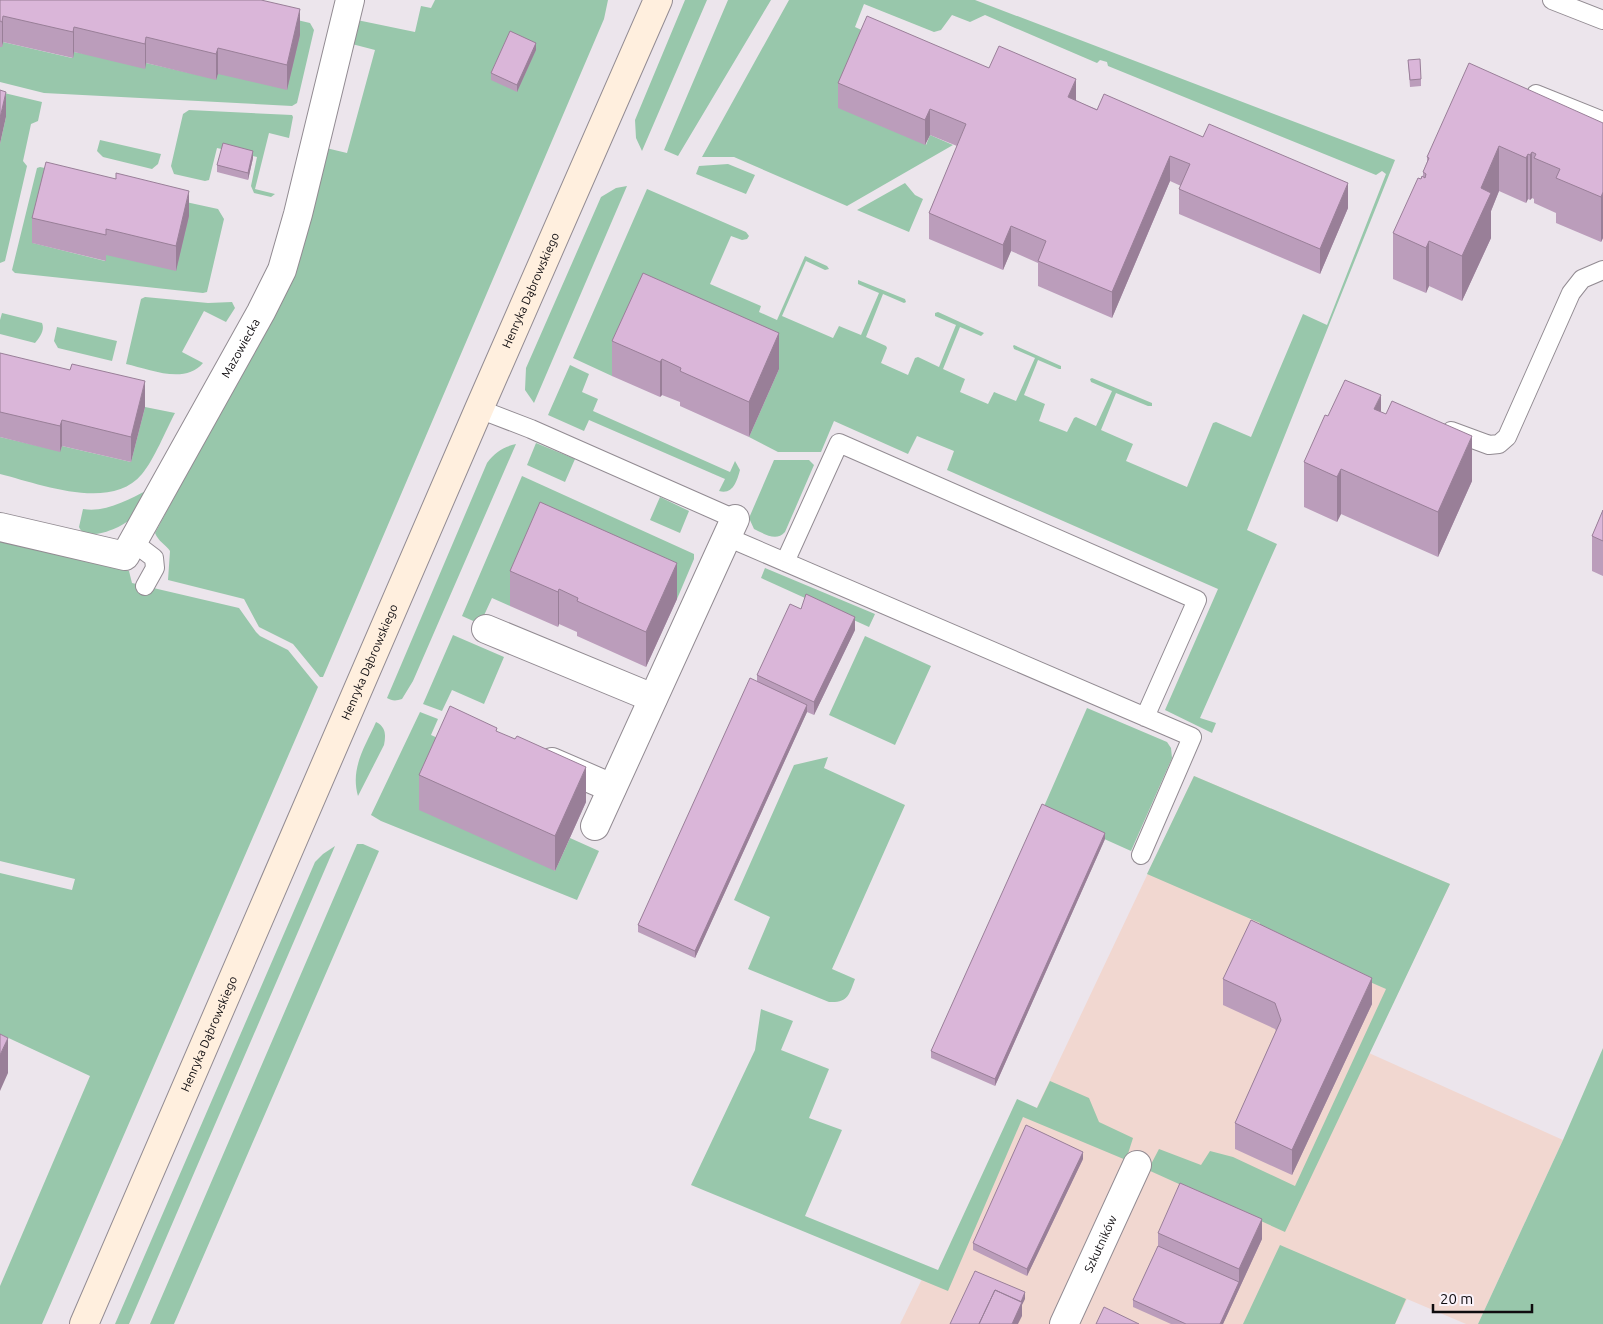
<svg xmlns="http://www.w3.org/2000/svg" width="1603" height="1324" viewBox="0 0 1603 1324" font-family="Ubuntu,sans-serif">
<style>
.industrial{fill:#f1d7d0}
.green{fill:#98c7ab}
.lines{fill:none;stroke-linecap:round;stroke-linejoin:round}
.lane-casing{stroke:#928b92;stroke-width:20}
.street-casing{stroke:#928b92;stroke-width:30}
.secondary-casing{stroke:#928b92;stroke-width:30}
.lane{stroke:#fff;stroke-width:18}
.street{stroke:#fff;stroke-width:28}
.secondary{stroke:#ffefde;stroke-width:28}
.wall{fill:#bb9dbb}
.shaded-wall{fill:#997f98}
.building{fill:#dab6d9;stroke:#997f98}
.labels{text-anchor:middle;stroke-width:5;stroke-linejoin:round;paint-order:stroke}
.street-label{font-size:12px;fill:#0f0c0f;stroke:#faf2f9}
</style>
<rect width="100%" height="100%" fill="#ece5ec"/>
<path class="industrial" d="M1194 776 1450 884 1369 1053 1563 1140 1478 1324H1466L1407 1299 1395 1324H900L922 1279 947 1290 1023 1116 1031 1120Z"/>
<path class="green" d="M435 0H608L604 19 323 677H320L293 644 259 627 244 599 168 580 170 551C166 545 158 541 155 533L292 279 326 148 347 153 375 50 352 44 357 20 415 32 421 6 431 8Z
M685 0H707L642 151 636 138 635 120Z
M728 0H771L678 156 664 150Z
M789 0H975L1395 160 1247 530 1277 544 1200 718 1216 723 1212 733 1165 710 1218 589 947 470 954 451 917 436 908 454 834 421 821 452H778L749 437 779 369 612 376 573 358 647 189 746 232 749 236 747 239 742 240 731 236 710 284 761 306 759 312 777 320 805 256 827 266 829 269 825 270 806 261 782 316 833 338 839 326 861 335 879 293 858 284V280L905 299 906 302 904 303 883 294 866 337 886 346 887 348 881 363 908 375 915 358 918 357 939 367 956 325 935 316V313L938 312 984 333 981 336 960 327 943 369 965 379 960 392 988 404 994 392 1016 401 1035 358 1014 349 1013 346 1014 345 1061 366V369H1059L1038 360 1024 395 1045 404 1039 421 1067 432 1074 418 1076 417 1096 426 1112 391 1091 382 1090 379 1092 378 1152 403V406H1148L1116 393 1101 430 1133 444 1126 461 1187 487 1213 423 1216 422 1251 437 1303 314 1327 325 1386 174 1382 171 1376 175 1108 66 1107 62 1100 60 1097 63 985 15 970 22 952 15 941 30 934 32 864 4 855 27 870 34 926 145 930 135 953 145 847 206 734 157H702Z
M280 16 310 23 314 30 297 103 292 106 44 93 0 82V47H2L3 42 72 58 74 52 146 63 216 79 218 74Z
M0 92 42 102 38 121 31 124 23 161 27 166 5 261 0 263V144L6 117Z
M189 110 292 115 293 117 289 138 269 133 255 189 275 194 271 197 254 193 251 186 257 157 217 148 209 180 205 181 174 174 171 166 183 114Z
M100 140 161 154 158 164 152 169 103 157 97 151Z
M728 164 755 175 746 194 696 174 699 166Z
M40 167 74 174 33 243 105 261 106 255 172 199 218 209 224 219 207 292 203 293 15 273 12 270 37 168Z
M905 183 915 195 923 199 909 232 857 210Z
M627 186 534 403 525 390 526 368 601 197 616 188Z
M145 297 208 303 232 302 235 308 226 322 204 311 182 352 203 363C185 385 149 369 126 364L141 299Z
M2 313 42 323C45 330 40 337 35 343L0 334V320Z
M57 327 117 341 112 361 58 348 54 341Z
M570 365 589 374 582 392 598 399 593 411 730 472 735 461 740 470C737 481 733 495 719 491L725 479 589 420 584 431 548 415Z
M145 407 175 413C166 430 154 460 142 474 111 512 40 484 0 474V437L60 451 62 446 131 462Z
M536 443 575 459 565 482 527 465Z
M516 444 413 681 402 699C396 701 392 701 387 698L487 463C495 452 503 447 516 444Z
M774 460H809L814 465 785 532C776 542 765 534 754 529L749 518Z
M522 476 694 554V559L677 599 540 538 510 606 492 598 480 624 462 616Z
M148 490C144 498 140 510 133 517 124 527 85 544 79 527L83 509C106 513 129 499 148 490Z
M660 497 689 511 680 533 650 520Z
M0 541 129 571 132 583 239 608 256 632 260 636 288 650 318 687 42 1324H0V1286L90 1076 0 1034V873L72 890 75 879 0 861Z
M765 568 875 614 869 627 761 578Z
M453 635 504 657 484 704 452 690 442 711 423 704Z
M865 636 931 666 895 745 829 715Z
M1087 708 1167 742 1171 748 1172 758 1131 851 1042 811Z
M420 712 438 719 431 735 449 743 555 871 570 838 599 851 577 900 381 821 371 815Z
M376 722C386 727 386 735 384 745L358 796C350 768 365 747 376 722Z
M828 757 824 768 905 805 832 969 855 979C849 995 848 1003 829 1002L748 969 770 917 734 900 794 765Z
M1194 776 1450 884 1285 1232 1148 1170 1159 1149 1201 1165 1210 1151 1233 1157 1295 1186 1386 989 1258 933 1260 923 1147 874Z
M357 844H363L379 851 174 1324H150Z
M335 846 129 1324H115L315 862 323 854Z
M761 1009 793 1021 781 1050 829 1069 809 1118 842 1130 805 1216 938 1270 1017 1099 1037 1108 1050 1081 1089 1098 1099 1122 1133 1138 1126 1160 1023 1117 948 1291 691 1185 755 1050Z
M1603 1048V1324H1478L1563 1140Z
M1280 1245 1406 1299 1395 1324H1243Z"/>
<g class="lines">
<defs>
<path id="lane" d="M1552 0 1603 20
M1536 94 1603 121
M479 409 531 429 735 519
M1451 431 1489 445 1499 444 1507 437 1571 293 1582 279 1603 270
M727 537 1192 737 1141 855
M133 542 154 558 155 568 145 586
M785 562 839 443 1197 600 1145 717"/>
<g id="street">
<path id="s1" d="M0 527 125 556 261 312 282 270 298 214 350 0"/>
<path d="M486 629 653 698"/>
<path d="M552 762 612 788"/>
<path d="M595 826 735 519"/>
<path id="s2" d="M1064 1324 1137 1165"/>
</g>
<g id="secondary">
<path id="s3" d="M84 1324 479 409 658 0"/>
</g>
</defs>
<use href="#lane" class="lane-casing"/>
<use href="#street" class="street-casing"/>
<use href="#secondary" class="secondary-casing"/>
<use href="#lane" class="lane"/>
<use href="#street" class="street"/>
<use href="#secondary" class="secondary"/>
</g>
<path class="wall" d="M0 0 300 35 287 90 218 74 216 80 146 63 145 69 74 52 73 58 3 42 2 47H0Z
M536 50 517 92 491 80V73Z
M1408 60 1421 79V86L1410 87Z
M989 68 1076 101 1348 208 1320 274 1179 214V189L1181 186 1170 181 1112 318 1038 286V263L1011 251 1003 270 929 239V213L957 146 930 135 925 145 838 108V83Z
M1603 123V238L1601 242 1556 223V213L1534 203V199L1532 198 1530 200 1528 199 1526 203 1499 191 1491 211V238L1462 301 1429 286 1426 293 1393 279V233L1421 179 1423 177V172L1427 162V157Z
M253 158 248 180 217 172V165Z
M189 216 176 271 106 255V261L32 243V218Z
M612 341 779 369 749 437 680 406V402L662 395 660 397 612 376Z
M0 355 145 407 131 462 62 446 60 452 0 437Z
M1381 412 1472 481 1438 557 1341 514 1337 522 1304 507V462L1328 416Z
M1603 510V576L1592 571V536Z
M510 571 677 599 646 667 577 636V632L559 624 558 627 510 606Z
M855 630 814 715 807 712 695 958 638 932V925L757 681V675Z
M419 775 586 802 555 871 419 810Z
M1105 839 995 1086 931 1058V1051Z
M1223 979 1372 1004 1292 1175 1235 1149V1123L1276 1031 1275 1029 1223 1005Z
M1083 1159 1027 1276 973 1250V1243Z
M1158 1233 1262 1239 1223 1324H1171L1133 1307V1300L1158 1246Z"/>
<path class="shaded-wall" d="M300 9V35L287 90V65Z
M3 16V42L2 47V22Z
M74 27V52L73 58V32Z
M146 37V63L145 69V44Z
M536 43V50L517 92V85Z
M218 48V74L216 80V54Z
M1076 79V104L1068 97Z
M6 92V117L0 144V118Z
M930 109V135L925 145V120Z
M1499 146V191L1491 211V238L1462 301V256L1481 188Z
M253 151V158L248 180V173Z
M1532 152V198L1530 200V155Z
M1528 154V199L1526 203V158Z
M1170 156V181L1112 318V292Z
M1348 183V208L1320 274V249Z
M189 191V216L176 271V246Z
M1603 192V238L1601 242V197Z
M1011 226V251L1003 270V245Z
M1429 241V286L1426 293V248Z
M779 333V369L749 437V402Z
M662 359V395L660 397V362Z
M145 381V407L131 462V437Z
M1381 395V441L1374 409Z
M62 420V446L60 452V426Z
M1472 436V481L1438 557V512Z
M1341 469V514L1337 522V477Z
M677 563V599L646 667V632Z
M559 589V624L558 627V592Z
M855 617V630L814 715V702Z
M807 705V712L695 958V951Z
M586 767V802L555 871V836Z
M1105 833V839L995 1086V1079Z
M1372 978V1004L1292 1175V1150Z
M8 1038V1073L0 1091V1055Z
M1083 1152V1159L1027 1276V1269Z
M1262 1219V1239L1223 1324H1220L1239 1282V1269Z
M1025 1292V1299L1022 1305V1316L1018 1324H1012Z"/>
<path class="building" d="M0 0H261L300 9 287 65 218 48 216 54 146 37 145 44 74 27 73 32 3 16 2 22 0 21Z
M867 16 989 68 999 46 1076 79 1068 97 1097 110 1104 94 1203 137 1209 124 1348 183 1320 249 1179 189 1190 164 1170 156 1112 292 1038 261 1046 241 1011 226 1003 245 929 213 966 124 930 109 925 120 838 83Z
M510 31 536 43 517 85 491 73Z
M1420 59 1421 79 1410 80 1408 60Z
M1469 63 1603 123V192L1601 197 1556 178 1560 169 1534 158 1536 154 1532 152 1530 155 1528 154 1526 158 1499 146 1481 188 1491 193 1462 256 1429 241 1426 248 1393 233 1418 178 1421 179 1422 176 1425 178 1426 174 1423 172 1429 158 1427 157Z
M0 90 6 92 0 118Z
M223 143 253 151 248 173 217 165Z
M46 162 116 179V173L189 191 176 246 106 229V235L32 218Z
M643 273 779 333 749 402 682 372 680 371 681 368 662 359 660 362 612 341Z
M0 353 70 370 72 364 145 381 131 437 62 420 60 426 0 412Z
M1345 380 1381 395 1374 409 1386 414 1392 401 1472 436 1438 512 1341 469 1337 477 1304 462 1325 415 1328 416Z
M540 502 677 563 646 632 577 601 578 598 559 589 558 592 510 571Z
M1603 510V541L1592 536Z
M806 594 855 617 814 702 757 675 790 604 801 609Z
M750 678 807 705 695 951 638 925Z
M450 706 497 728 496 731 515 739 517 736 586 767 555 836 419 775Z
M1042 804 1105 833 995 1079 931 1051Z
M1251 920 1372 978 1292 1150 1235 1123 1281 1020 1275 1003 1223 979Z
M0 1034 8 1038 0 1055Z
M1026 1125 1083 1152 1027 1269 973 1243Z
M1180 1183 1262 1219 1239 1269 1158 1233Z
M1158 1246 1239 1282 1220 1324H1186L1133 1300Z
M975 1271 1025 1292 1021 1302 995 1290 979 1324H950Z
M995 1290 1022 1302 1012 1324H979Z
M1104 1307 1139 1324H1096Z"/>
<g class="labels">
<g class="street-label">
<text dy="4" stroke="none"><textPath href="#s3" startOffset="1126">Henryka Dąbrowskiego</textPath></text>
<text dy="4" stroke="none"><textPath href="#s1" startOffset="366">Mazowiecka</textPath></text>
<text dy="4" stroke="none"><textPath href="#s3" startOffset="721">Henryka Dąbrowskiego</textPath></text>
<text dy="4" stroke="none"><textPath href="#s3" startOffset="316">Henryka Dąbrowskiego</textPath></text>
<text dy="4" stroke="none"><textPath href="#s2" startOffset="88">Szkutników</textPath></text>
</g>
</g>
<path d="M1433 1304v8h99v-8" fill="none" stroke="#0f0c0f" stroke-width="2.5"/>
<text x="1440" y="1304" font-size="15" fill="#0f0c0f" stroke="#faf2f9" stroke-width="4" paint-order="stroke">20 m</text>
</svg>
